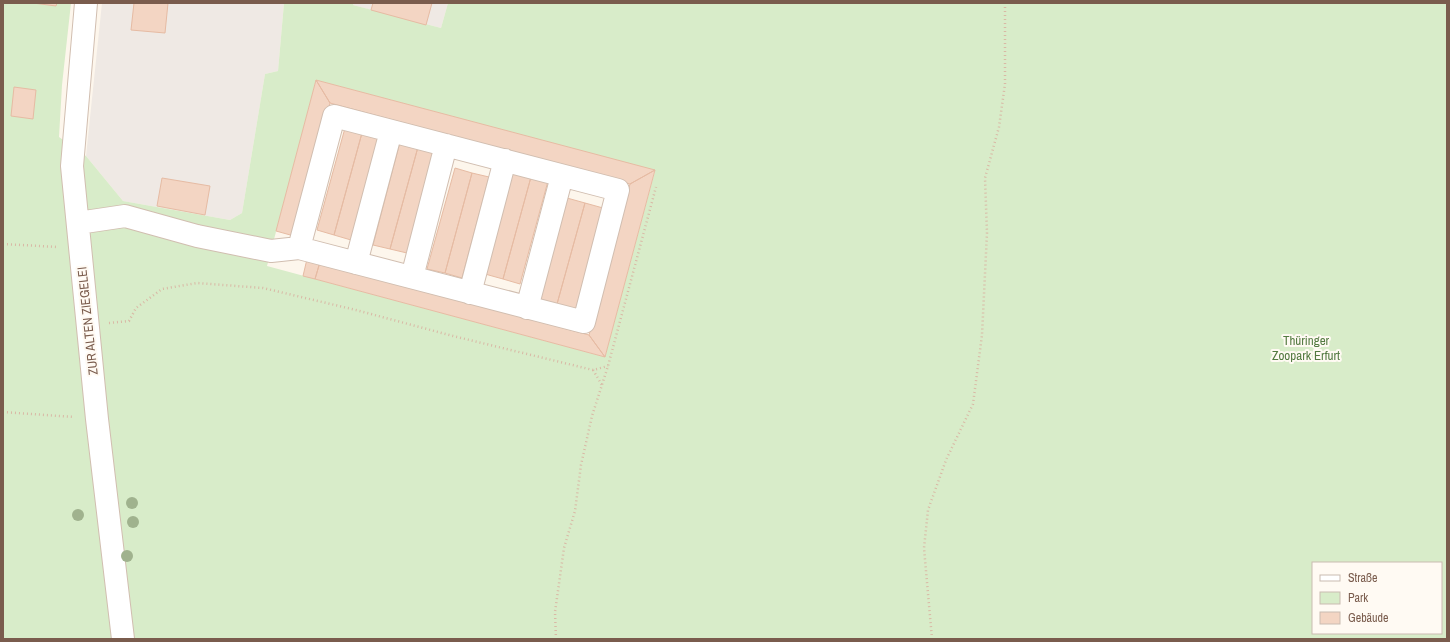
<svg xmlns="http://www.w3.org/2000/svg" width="1450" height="642" viewBox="0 0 1450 642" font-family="'Archivo Narrow',sans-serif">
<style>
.industrial{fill:#efe9e4}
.green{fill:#d8ecc9;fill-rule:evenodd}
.building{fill:#f3d5c3;stroke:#e6bba3}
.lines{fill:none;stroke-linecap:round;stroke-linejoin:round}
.minor-casing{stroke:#d1beb0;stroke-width:24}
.path{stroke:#d9b8a5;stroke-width:2.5;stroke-dasharray:1 3;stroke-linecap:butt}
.minor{stroke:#fff;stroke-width:22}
.tree{fill:#a0b28e}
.labels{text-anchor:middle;stroke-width:4;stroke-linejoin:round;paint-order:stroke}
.street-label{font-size:13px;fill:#7a5c4d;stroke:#fffaf3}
.park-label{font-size:13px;fill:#537a41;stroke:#fffaf3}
</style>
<rect width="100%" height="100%" fill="#fdf6ec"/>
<path class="industrial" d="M102 3H284L278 71 265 74 242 213 230 220 123 201 86 156Z
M354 3H448L441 28 371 10 353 5Z"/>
<path class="green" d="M3 3H71L62 85 59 137 86 156 123 201 230 220 242 213 265 74 278 71 284 3H354L353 5 441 28 448 3H1447V639H3ZM316 80 655 171 605 357 267 266ZM1313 563H1441V633H1313Z"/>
<path class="building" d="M33 3H57L56 6Z
M134 3H168L165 33 131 30Z
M373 3H432L426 25 371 10Z
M316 80 655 170 630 184 330 103Z
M316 80 330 103 294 236 276 231Z
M14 87 36 90 33 119 11 116Z
M345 128 362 133 334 235 317 230Z
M362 133 379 137 351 240 334 235Z
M400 142 418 147 390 249 373 245Z
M418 147 435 151 407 253 390 249Z
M455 168 472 173 445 273 427 269Z
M655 170 605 357 589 335 630 184Z
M513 172 531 177 503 279 485 274Z
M472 173 489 177 462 278 445 273Z
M531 177 548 181 520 284 503 279Z
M162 178 210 186 205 215 157 206Z
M567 198 585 203 557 304 539 299Z
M585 203 603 208 576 309 557 304Z
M307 259 320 262 315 279 303 276Z
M320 262 589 335 605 357 315 279Z"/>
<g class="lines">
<defs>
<path id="minor" d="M86 3 72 166 97 419 123 639
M78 223 125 216 197 236 271 251 299 248 584 322 618 190 334 116 299 248
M356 263 391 131
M412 277 446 145
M470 293 505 160
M527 308 562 176"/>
</defs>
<use href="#minor" class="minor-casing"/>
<path class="path" d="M3 244 58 247
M109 323 129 321 136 308 162 289 197 283 263 288 356 310 453 336 593 370 608 366
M593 370 602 385
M3 412 74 417
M556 639 555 612 564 548 575 511 581 465 592 416 608 366 656 187
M932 639 924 548 928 510 946 460 973 404 982 335 987 233 985 178 999 127 1005 84V3"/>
<use href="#minor" class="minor"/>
</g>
<g class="tree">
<circle cx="132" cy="503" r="6"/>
<circle cx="78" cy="515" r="6"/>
<circle cx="133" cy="522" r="6"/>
<circle cx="127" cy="556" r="6"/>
</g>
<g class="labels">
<g class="street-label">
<text transform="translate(87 321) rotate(-96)" y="5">ZUR ALTEN ZIEGELEI</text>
</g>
<g class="park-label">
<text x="1306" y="345">Thüringer<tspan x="1306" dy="15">Zoopark Erfurt</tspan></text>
</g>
</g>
<rect width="1450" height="642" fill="none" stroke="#7a5c4d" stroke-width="8"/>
<rect x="1312" y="562" width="130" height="72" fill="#fffaf3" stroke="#cabbb1"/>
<rect x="1320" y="575" width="20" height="6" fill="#ffffff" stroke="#cabbb1"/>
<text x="1348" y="582" font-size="12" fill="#7a5c4d">Straße</text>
<rect x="1320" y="592" width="20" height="12" fill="#d8ecc9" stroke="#cabbb1"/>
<text x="1348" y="602" font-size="12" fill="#7a5c4d">Park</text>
<rect x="1320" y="612" width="20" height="12" fill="#f3d5c3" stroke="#cabbb1"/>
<text x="1348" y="622" font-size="12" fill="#7a5c4d">Gebäude</text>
</svg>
